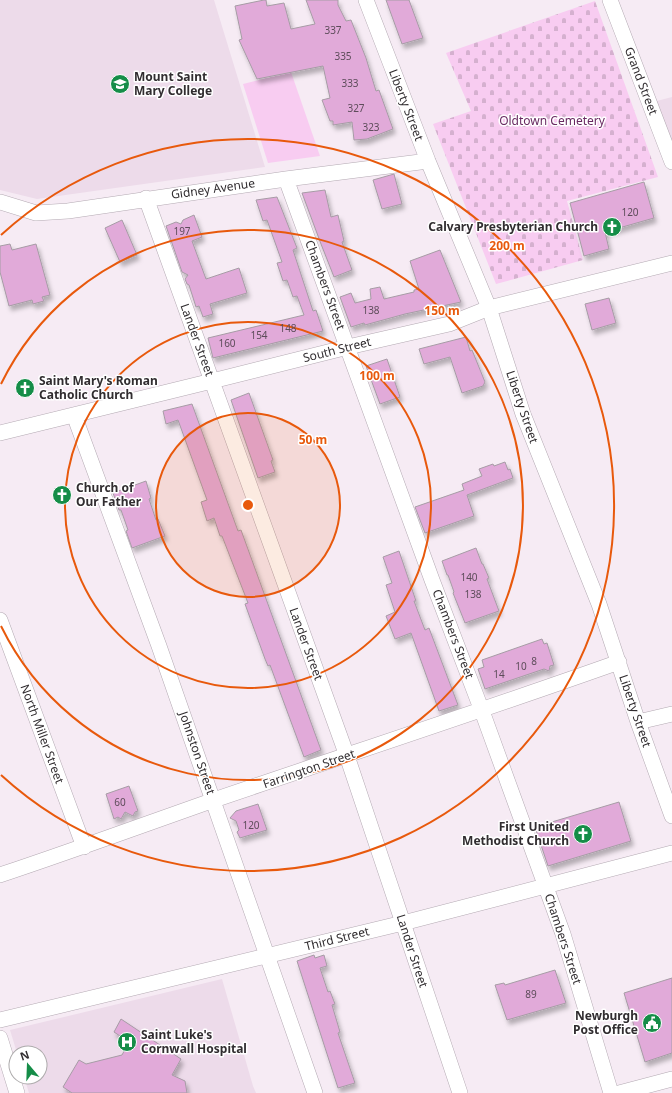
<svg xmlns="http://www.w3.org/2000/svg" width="672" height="1093" viewBox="0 0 672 1093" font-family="'Noto Sans',sans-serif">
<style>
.built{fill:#eddbea}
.cemetery{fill:url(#cemetery-stones)}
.garden{fill:#f8ccf1}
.building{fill:#e1aad9;stroke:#a69ca5;filter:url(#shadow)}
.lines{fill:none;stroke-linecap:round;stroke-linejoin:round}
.minor-casing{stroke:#b4aab3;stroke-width:16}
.minor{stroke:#fff;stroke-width:15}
.ring{fill:none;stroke:#e8590c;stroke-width:2}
.labels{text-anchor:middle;stroke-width:3;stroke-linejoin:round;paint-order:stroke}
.number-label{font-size:10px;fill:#5d4c5a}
.poi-label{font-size:12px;font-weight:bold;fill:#312d30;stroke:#fff;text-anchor:start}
.street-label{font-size:12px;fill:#312d30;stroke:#fff}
.park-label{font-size:12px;fill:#692962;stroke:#fff}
.centre{fill:#e8590c;stroke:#fff;stroke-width:2}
.ring-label{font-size:12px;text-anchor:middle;font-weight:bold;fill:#e8590c;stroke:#fff;stroke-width:3;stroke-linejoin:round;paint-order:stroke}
</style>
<defs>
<pattern id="cemetery-stones" width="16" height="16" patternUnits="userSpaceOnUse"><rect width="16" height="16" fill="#f8ccf1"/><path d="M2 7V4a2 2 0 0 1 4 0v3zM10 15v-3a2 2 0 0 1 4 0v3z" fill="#d5b0cf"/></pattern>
<filter id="shadow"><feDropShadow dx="2.5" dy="4.5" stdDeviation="2" flood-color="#0004"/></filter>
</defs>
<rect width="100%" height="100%" fill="#f6ebf4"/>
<path class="built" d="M0 0H214L265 167 37 199 0 190Z
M672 97V162L649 103Z
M222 979 253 1086 256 1093H29L24 1077H40V1053H17L10 1030Z"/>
<path class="cemetery" d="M595 1 658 177 567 201 583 260 496 284 433 124 471 111 446 53Z"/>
<path class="garden" d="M291 72 320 156 268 163 243 84Z"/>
<path class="building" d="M264 0H266L267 6 284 3 291 29 315 24 306 0H338V5L346 21 351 20 366 58 376 91 379 90 393 129 367 139 354 140 352 122 333 125V121H330L322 100 330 98 323 66 257 79 239 40 242 39 235 6Z
M386 0H409L423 38 402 44Z
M394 174 402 204 382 209 373 180Z
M644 182 654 218 605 232 609 249 584 256 570 203Z
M325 190 331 217 338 215 344 241 342 242 352 270 334 277 321 244 302 193Z
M277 197 297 248 293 250 313 311 316 310 323 331 213 358 208 338 304 315 297 296 293 297 287 280 283 281 277 263 282 262 267 220 263 221 256 200Z
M194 215 202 237 192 241 206 279 239 268 247 293 210 304 213 314 203 317 199 306 196 307 189 285 187 284 185 279 188 275 182 272 166 226 176 222 181 224 183 220Z
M122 220 137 255 120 262 105 228Z
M10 244 12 250 36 244 50 295 42 297 44 301 33 304 32 300 9 306 0 272V246Z
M440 250 461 302 405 314 365 325 364 323 351 327 340 297 351 293 355 303 371 299 370 289 380 287 384 299 414 292V290L419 289 410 261Z
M609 298 616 323 592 330 585 304Z
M466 337 470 351 472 350 485 382 483 386 462 393 450 357 424 364 419 349Z
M387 359 400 397 380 404 366 366Z
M249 393 273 460 271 461 275 472 258 478 231 400Z
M192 404 238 531 241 530 321 750 304 757 270 665 268 666 265 659 245 604 248 603 222 536H220L214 518 207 521 201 502 207 500 178 420 166 424 163 411Z
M505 462 508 470 510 469 513 478 467 495 474 516 425 533 415 507 464 490 462 484 482 476 479 469 493 464 494 466Z
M146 481 151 498 149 499 156 520 158 519 165 536 132 548 126 531 128 530 121 510H119L113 493Z
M476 548 482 564H483L489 578 487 579 499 611 465 623 453 593 454 592 448 575H447L442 561Z
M399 551 416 601H414L425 630 429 628 458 705 439 711 411 633 395 639 386 616 395 612 386 585 392 583 383 557Z
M542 639 544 644 547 643 554 665 550 666 549 671 544 669 485 689 478 669 484 667 482 660Z
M129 786 138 811 135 812 133 816 125 812 121 819 118 817 114 819 106 794Z
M619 802 631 841 548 866 535 827Z
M258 804 267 830 240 838 237 832 239 830 236 821 230 818 236 811Z
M314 955 315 958 324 955 327 966 320 968 328 992 330 991 335 1004 332 1005 340 1032 338 1033 355 1083 338 1088 297 961Z
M555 970 566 1003 507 1020 495 985 504 983 505 985Z
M672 978V1053L645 1062 624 993Z
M121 1019 181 1059 172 1075 185 1081 187 1093H72L63 1087 79 1060 86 1064 122 1055 129 1042 114 1032Z"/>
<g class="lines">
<defs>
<path id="minor" d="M366 0 428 161 489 308 523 414 599 604 638 722 672 816
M610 0 672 162
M286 179 432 580 482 711 563 934 611 1093
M146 198 347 756 460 1093
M0 202 36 213 68 211 286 179 428 161
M74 415 159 646 315 1093
M0 433 212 381 348 347 449 324 489 308 672 263
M0 620 84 847
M638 722 672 714
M0 875C72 851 143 825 214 800 349 754 484 710 619 662
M0 1020 403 923 672 853
M0 1038 17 1093
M619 1093 672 1079"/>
</defs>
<use href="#minor" class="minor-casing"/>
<use href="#minor" class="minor"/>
</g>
<circle cx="248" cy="505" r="92" fill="#e8590c" fill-opacity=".12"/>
<g class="ring">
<circle cx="248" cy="505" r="92"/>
<circle cx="248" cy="505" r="183"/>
<path d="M1 384A275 275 0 1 1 1 626"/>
<path d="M1 235A366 366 0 1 1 1 775"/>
</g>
<defs>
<symbol id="university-disc" viewBox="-11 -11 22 22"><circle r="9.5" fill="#158d48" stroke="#fff"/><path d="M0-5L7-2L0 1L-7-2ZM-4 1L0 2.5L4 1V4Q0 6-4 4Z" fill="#fff"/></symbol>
<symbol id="church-disc" viewBox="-11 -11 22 22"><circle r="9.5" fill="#158d48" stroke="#fff"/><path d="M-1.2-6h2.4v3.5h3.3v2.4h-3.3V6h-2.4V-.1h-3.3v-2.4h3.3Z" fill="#fff"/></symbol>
<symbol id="civic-disc" viewBox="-11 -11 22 22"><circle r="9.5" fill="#158d48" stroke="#fff"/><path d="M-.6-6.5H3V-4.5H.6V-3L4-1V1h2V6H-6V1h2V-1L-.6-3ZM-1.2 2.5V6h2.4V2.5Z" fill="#fff"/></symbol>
<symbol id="hospital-disc" viewBox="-11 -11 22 22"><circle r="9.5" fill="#158d48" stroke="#fff"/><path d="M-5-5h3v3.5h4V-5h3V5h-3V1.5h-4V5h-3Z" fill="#fff"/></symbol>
</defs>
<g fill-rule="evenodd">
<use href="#university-disc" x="109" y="73" width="22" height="22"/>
<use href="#church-disc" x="601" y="216" width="22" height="22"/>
<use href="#church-disc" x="14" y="377" width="22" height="22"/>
<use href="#church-disc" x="51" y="484" width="22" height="22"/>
<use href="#church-disc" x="572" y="823" width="22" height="22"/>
<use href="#civic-disc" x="641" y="1012" width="22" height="22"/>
<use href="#hospital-disc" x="116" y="1031" width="22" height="22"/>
</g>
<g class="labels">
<g class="number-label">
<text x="333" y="34">337</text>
<text x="343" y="60">335</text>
<text x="350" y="87">333</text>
<text x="356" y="112">327</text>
<text x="371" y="131">323</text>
<text x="630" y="216">120</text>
<text x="182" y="235">197</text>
<text x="371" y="314">138</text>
<text x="288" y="332">148</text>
<text x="259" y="339">154</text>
<text x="227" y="347">160</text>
<text x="469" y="581">140</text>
<text x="473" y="598">138</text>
<text x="534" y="665">8</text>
<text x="521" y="670">10</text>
<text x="499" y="678">14</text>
<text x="120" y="806">60</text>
<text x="251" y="829">120</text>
<text x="531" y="998">89</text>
</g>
<g class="poi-label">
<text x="134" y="81">Mount Saint<tspan x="134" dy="14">Mary College</tspan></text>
<text x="598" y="231" text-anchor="end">Calvary Presbyterian Church</text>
<text x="39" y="385">Saint Mary's Roman<tspan x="39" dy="14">Catholic Church</tspan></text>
<text x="76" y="492">Church of<tspan x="76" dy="14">Our Father</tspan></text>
<text x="569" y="831" text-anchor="end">First United<tspan x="569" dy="14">Methodist Church</tspan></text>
<text x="638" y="1020" text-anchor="end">Newburgh<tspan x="638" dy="14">Post Office</tspan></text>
<text x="141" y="1039">Saint Luke's<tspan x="141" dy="14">Cornwall Hospital</tspan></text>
</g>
<g class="street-label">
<text transform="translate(641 81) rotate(69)" y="4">Grand Street</text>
<text transform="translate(406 105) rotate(69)" y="4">Liberty Street</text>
<text transform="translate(213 189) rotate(-8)" y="4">Gidney Avenue</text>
<text transform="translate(325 285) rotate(70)" y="4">Chambers Street</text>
<text transform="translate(197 340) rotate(70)" y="4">Lander Street</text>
<text transform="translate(337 350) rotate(-14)" y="4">South Street</text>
<text transform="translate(522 407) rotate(71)" y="4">Liberty Street</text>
<text transform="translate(453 634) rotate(69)" y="4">Chambers Street</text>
<text transform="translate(306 644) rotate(70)" y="4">Lander Street</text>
<text transform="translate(635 711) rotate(71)" y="4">Liberty Street</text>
<text transform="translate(42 734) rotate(70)" y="4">North Miller Street</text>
<text transform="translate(197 753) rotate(71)" y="4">Johnston Street</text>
<text transform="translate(309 769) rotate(-19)" y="4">Farrington Street</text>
<text transform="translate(337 939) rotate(-14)" y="4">Third Street</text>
<text transform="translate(563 939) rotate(72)" y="4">Chambers Street</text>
<text transform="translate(412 951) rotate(72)" y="4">Lander Street</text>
</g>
<g class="park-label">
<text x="552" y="125">Oldtown Cemetery</text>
</g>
</g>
<circle cx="248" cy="505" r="6" class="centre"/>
<g class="ring-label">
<text x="507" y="250">200 m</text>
<text x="442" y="315">150 m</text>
<text x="377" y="380">100 m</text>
<text x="313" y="444">50 m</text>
</g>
<g transform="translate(28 1065) rotate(341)"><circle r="19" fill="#ffffff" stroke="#adabac"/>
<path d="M0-3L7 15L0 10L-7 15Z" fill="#158d48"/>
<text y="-6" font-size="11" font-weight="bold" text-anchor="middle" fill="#312d30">N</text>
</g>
</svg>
